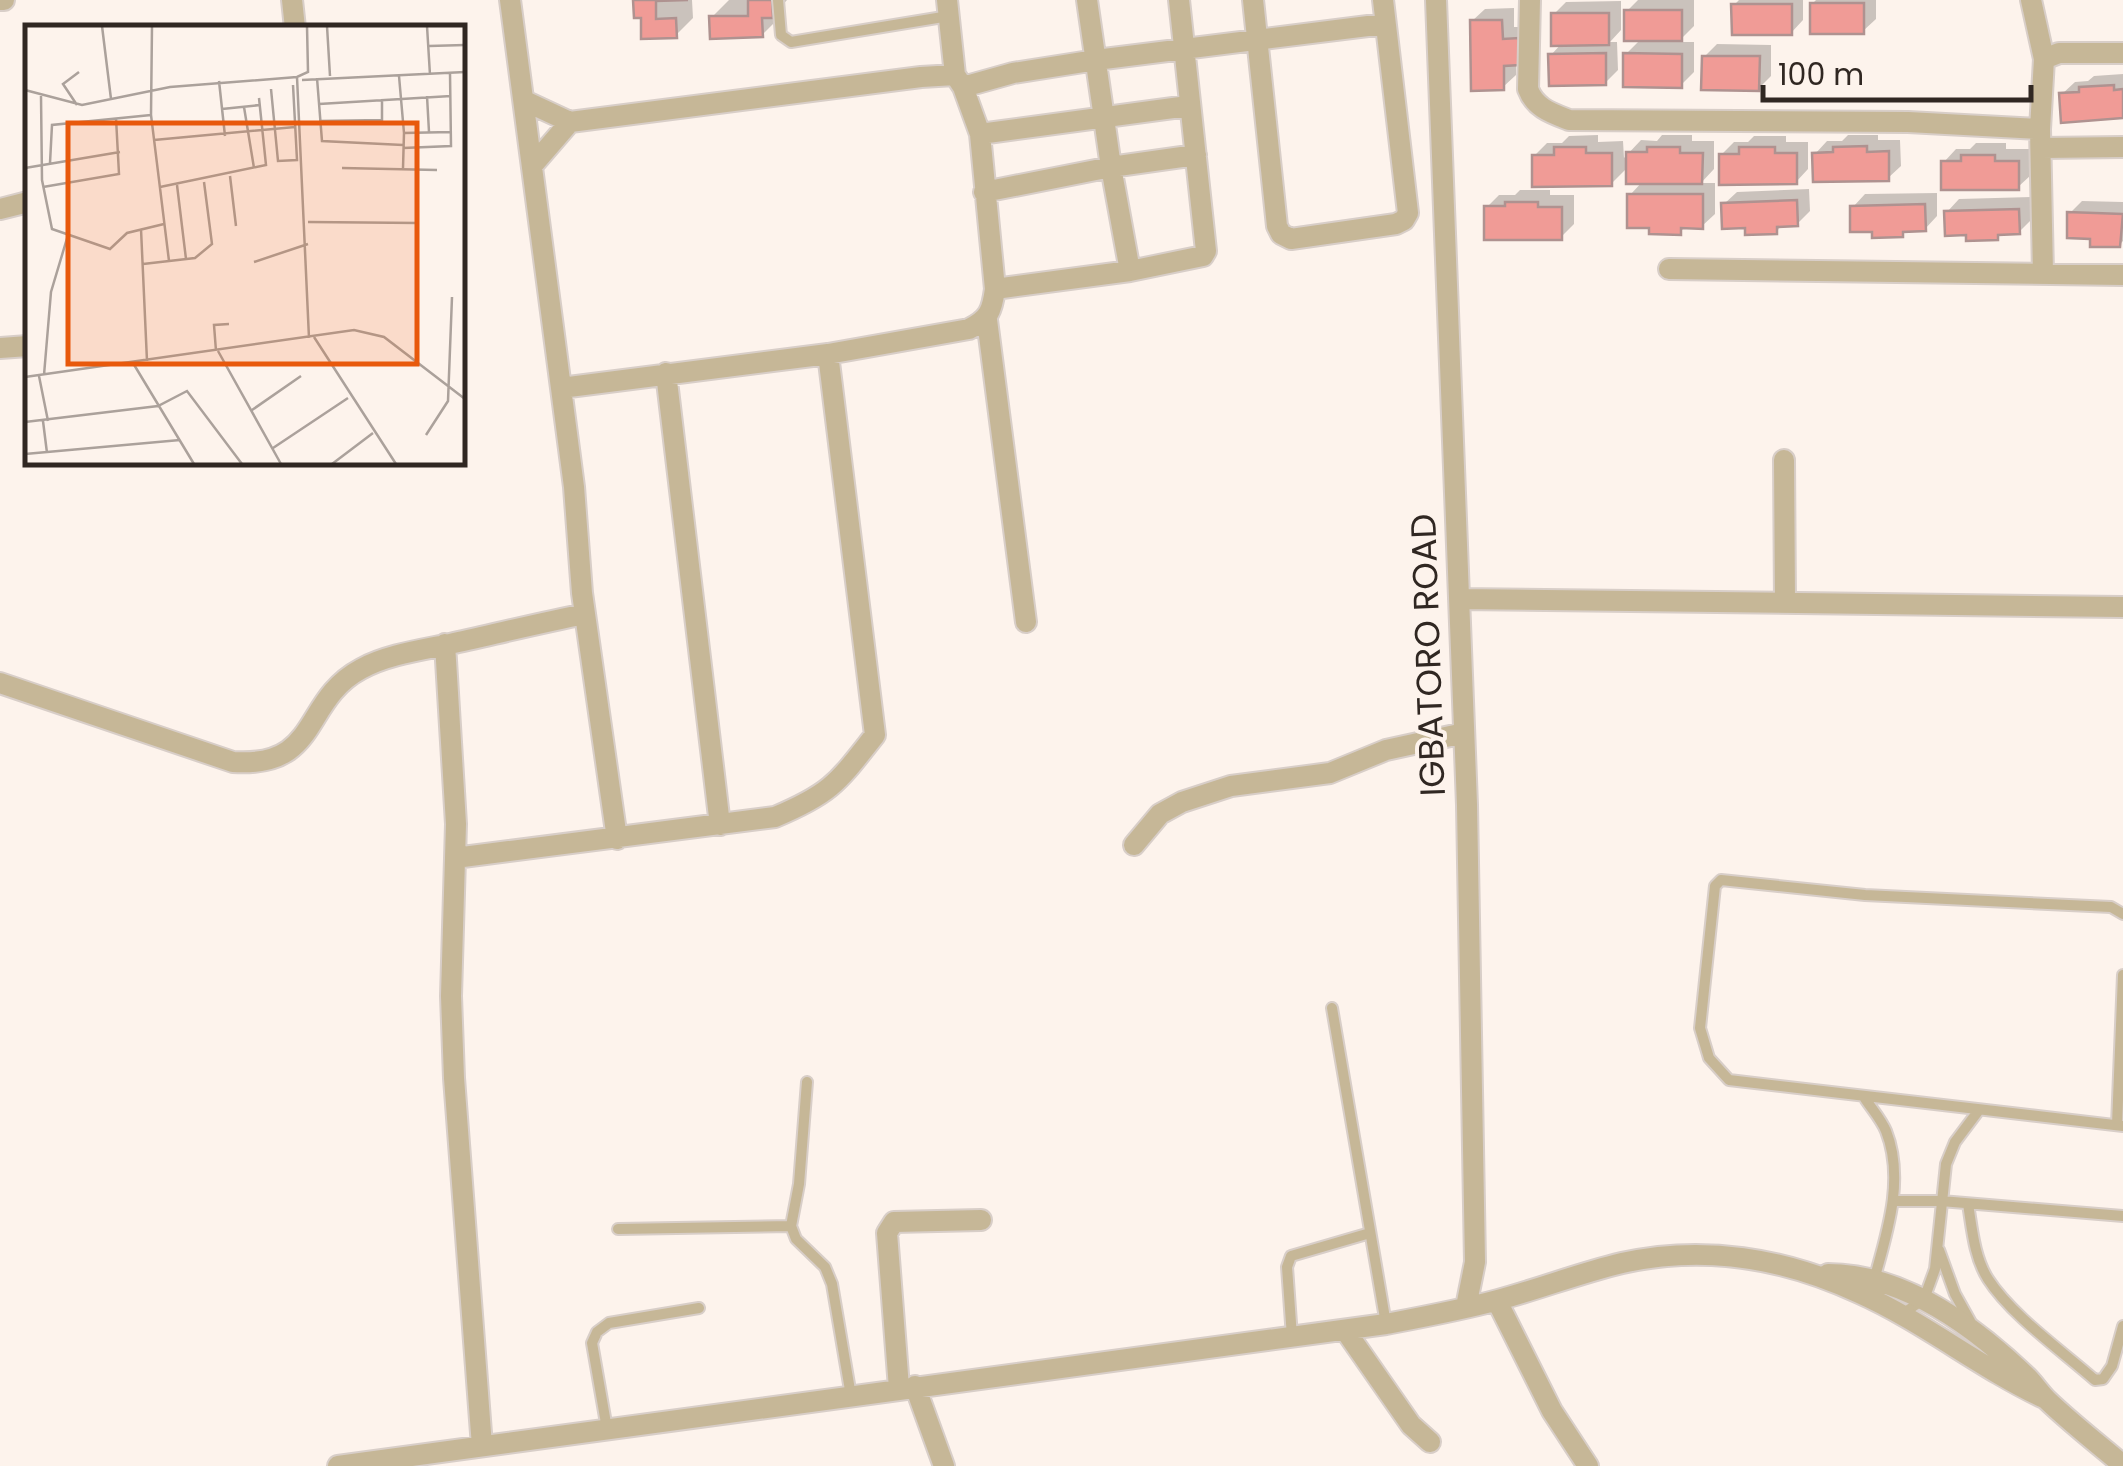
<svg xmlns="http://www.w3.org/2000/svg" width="2123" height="1466" viewBox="0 0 2123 1466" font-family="Poppins,sans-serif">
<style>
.shadow{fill:#0003}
.building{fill:#f09b96;stroke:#af9290;stroke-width:2.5}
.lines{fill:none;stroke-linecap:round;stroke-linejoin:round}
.lane-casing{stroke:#d8cec8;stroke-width:14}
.street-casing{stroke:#d8cec8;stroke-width:24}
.lane{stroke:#c6b797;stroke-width:10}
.street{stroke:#c6b797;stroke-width:20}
.labels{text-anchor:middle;stroke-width:8;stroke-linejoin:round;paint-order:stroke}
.street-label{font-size:35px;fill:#302722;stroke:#fdf3ec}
.inset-road{fill:none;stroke:#aba19b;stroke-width:2.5}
.view{fill:#e8590c;fill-opacity:0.15;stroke:#e8590c;stroke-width:5}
.inset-edge{fill:none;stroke:#302722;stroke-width:5}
</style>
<rect width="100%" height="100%" fill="#fdf3ec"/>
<path class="shadow" d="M636 0H692L693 18 676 35 643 16Z
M729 0H787L779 9V18L762 35 712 17Z
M1638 0H1694V26L1678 42H1694V72L1681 85 1626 54 1641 39 1627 11Z
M1739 0H1803V20L1791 33 1734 5Z
M1816 0H1876V19L1863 31 1812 4Z
M1621 1V30L1610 42H1617L1618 70 1605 83 1551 55 1562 43 1554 14 1566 2Z
M1514 8V27H1531L1516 63V75L1503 87 1472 21 1485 9Z
M1717 44 1771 45V76L1758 89 1704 57Z
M2123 74V116L2062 94 2075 82 2088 81 2094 76Z
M1598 135V142L1623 141 1624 158 1641 140 1657 141 1662 135H1692V141H1714V169L1701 183H1715V214L1702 226H1686L1680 232 1630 195 1643 181 1628 167 1611 184 1534 156 1547 143H1562L1569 136Z
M1848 135H1878V140H1900L1901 166 1888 178 1815 154 1827 141H1842Z
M1754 136H1786V142H1808V169L1796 182 1721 155 1734 142H1748Z
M1976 143H2006V149H2031V175L2018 187 1944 162 1956 149H1970Z
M1809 189 1810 211 1797 224H1783L1776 232 1747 225 1724 204 1737 192Z
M1520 190H1550V195H1574V224L1561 237 1487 207 1499 195H1515Z
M1937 193V216L1925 229H1907L1902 234 1874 230 1853 207 1865 194Z
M2031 197 2032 219 2019 232H2003L1997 238 1969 233 1947 212 1959 199Z
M2082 201 2123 202V241L2119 245 2093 237 2070 213Z"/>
<path class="building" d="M633 0H688L656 1V19L676 18 677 38 641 39V18H634Z
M748 0H772L773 18H762L763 37 710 39 709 16H748Z
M1810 3H1864V34H1810Z
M1731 4H1792V35H1732Z
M1624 10H1682V41H1624Z
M1551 13H1609V45L1551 46Z
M1470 20H1502L1503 39 1519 38 1520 65 1504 66V90L1471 91Z
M1606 53V85L1549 86 1548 54Z
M1623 53 1682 54V88L1623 87Z
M1702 56H1760L1759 91 1701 90Z
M2114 85V90L2123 89V118L2061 123 2059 93 2079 92V87Z
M1867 146V152L1889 151V181L1813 182 1812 153 1833 152V147Z
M1554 147H1586V153H1612V186L1532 187V155H1554Z
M1647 147H1680V153H1703L1702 184H1626V152H1647Z
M1739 147H1775V153H1797V184L1719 185V154H1739Z
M1961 155H1995V161H2019V190H1941V161H1961Z
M1627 194H1703V229L1681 228V235L1649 234V228H1627Z
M1797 200 1798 226 1777 227V234L1745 235V228L1722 229 1721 203Z
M1505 202H1538V207H1562V240H1484V206H1505Z
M1925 204 1926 231 1903 232V237L1872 238V232H1850V206Z
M2019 209 2020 234 1998 235V240L1966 241V235L1945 236 1944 211Z
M2067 212 2123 214 2120 247H2090V239L2067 238Z"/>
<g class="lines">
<defs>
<path id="lane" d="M778 0 781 35 791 42 949 16
M2123 914 2111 907 1865 895 1721 880 1715 886 1700 1028 1709 1058 1729 1080 2123 1126
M1332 1008 1386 1324
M807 1082 799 1184 791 1226 796 1239 825 1267 832 1284 851 1396
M1864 1097C1871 1108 1881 1119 1886 1131 1905 1179 1887 1233 1874 1280
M2117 1125 2123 975
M1893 1201H1941L2123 1216
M1968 1204C1972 1228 1974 1257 1988 1279 2011 1315 2062 1351 2095 1380L2103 1379 2112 1366 2123 1326
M618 1229 791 1226
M1939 1250 1955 1294 1970 1321
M1901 1315 1924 1299 1935 1269 1946 1164 1955 1142 1979 1110
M1292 1337 1287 1267 1291 1256 1370 1233
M607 1429 592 1343 597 1332 609 1323 699 1308"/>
<path id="street" d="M0 0H4
M292 0 295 28
M510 0 574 487 582 593 617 839
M947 0 955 75
M1087 0 1111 167 1130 271
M1253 0 1277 226 1281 234 1291 239 1396 224 1404 220 1408 213 1383 0
M1436 0 1467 805 1475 1262 1466 1307
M1530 0 1528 89C1535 108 1551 113 1569 120L1908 122 2040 129
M2031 0 2044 59
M525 101 570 122 921 77 955 75 963 87 1013 73 1096 60 1384 24
M980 134 1188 106
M2042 148 2123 147
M532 166 570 122
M984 192 1111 167 1196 155
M0 209 28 202
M1669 269 2123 275
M2043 274 2040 129 2044 59 2059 53H2123
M995 289 1130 271 1203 256 1206 251 1179 0
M987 320 1026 622
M0 348 28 346
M666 373 720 825
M561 388 828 354 969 329C989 319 992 311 995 289L980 134 963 87
M1784 460 1785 602
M1459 599 2123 607
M445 644 456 824 451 996 454 1078 482 1446
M0 683 233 762C321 768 301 701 361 669 386 655 421 650 450 644 495 634 540 623 585 614
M1134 845 1160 814 1182 802 1231 786 1330 773 1386 750 1464 733
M455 858 775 817C832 793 838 782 875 735L828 354
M1828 1274C1904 1274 1974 1326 2027 1377 2034 1384 2040 1393 2047 1400 2071 1423 2098 1444 2123 1465
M1497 1301 1552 1411 1588 1466
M1345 1330 1411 1425 1430 1442
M915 1386 944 1466
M899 1388 887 1233 894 1222 981 1220
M338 1466 1386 1324C1423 1317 1461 1310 1498 1300 1539 1289 1580 1273 1622 1263 1703 1245 1784 1258 1859 1293 1924 1322 1980 1368 2044 1398"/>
</defs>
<use href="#lane" class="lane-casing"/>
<use href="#street" class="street-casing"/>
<use href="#lane" class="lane"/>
<use href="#street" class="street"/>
</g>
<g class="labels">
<g class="street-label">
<text transform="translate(1428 655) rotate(-92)" y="12">IGBATORO ROAD</text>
</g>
</g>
<g transform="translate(25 25)">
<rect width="440" height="440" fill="#fdf3ec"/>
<path class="inset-road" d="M77 1 86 74M127 1 126 90 144 236M302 1 305 51M402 1 405 50M404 21 440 20M374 51 379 108M272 52 284 313M292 53 297 116 378 120M277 55 440 47M194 56 200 111M246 64 253 136 272 135 268 60M0 65 57 80 145 62 272 52 283 47 282 1M16 71 17 155 27 204 85 224 102 208 139 199M402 71 404 107M294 79 426 71M52 80 38 59 54 47M219 82 229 143M197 84 235 80M294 96 357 95V74M129 115 270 102M378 123 426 121 425 48M25 138 27 100 126 90M0 143 95 127M317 143 412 145M378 143 379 108 426 107M205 151 211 201M152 160 161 234M18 162 94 149 91 93M135 162 241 140 234 73M283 197 394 198M116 204 122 336M229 237 283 219M118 239 170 233 187 219 179 157M289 312 371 439M191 326 189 300 204 299M193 326 256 439M108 338 169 439M19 350 26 267 43 210M14 351 23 396M0 352 329 305 359 312 440 374M227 385 276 351M18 396 22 428M0 397 133 381 162 366 217 439M401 410 423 376 427 272M248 423 323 373M0 429 155 415M307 439 348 408"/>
<path class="view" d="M43 98H392V339H43Z"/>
<rect width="440" height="440" class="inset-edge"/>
</g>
<path d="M1763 85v15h268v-15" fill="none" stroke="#302722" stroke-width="5"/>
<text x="1778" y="85" font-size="30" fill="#302722" stroke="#fdf3ec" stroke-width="8" paint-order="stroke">100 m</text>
</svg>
